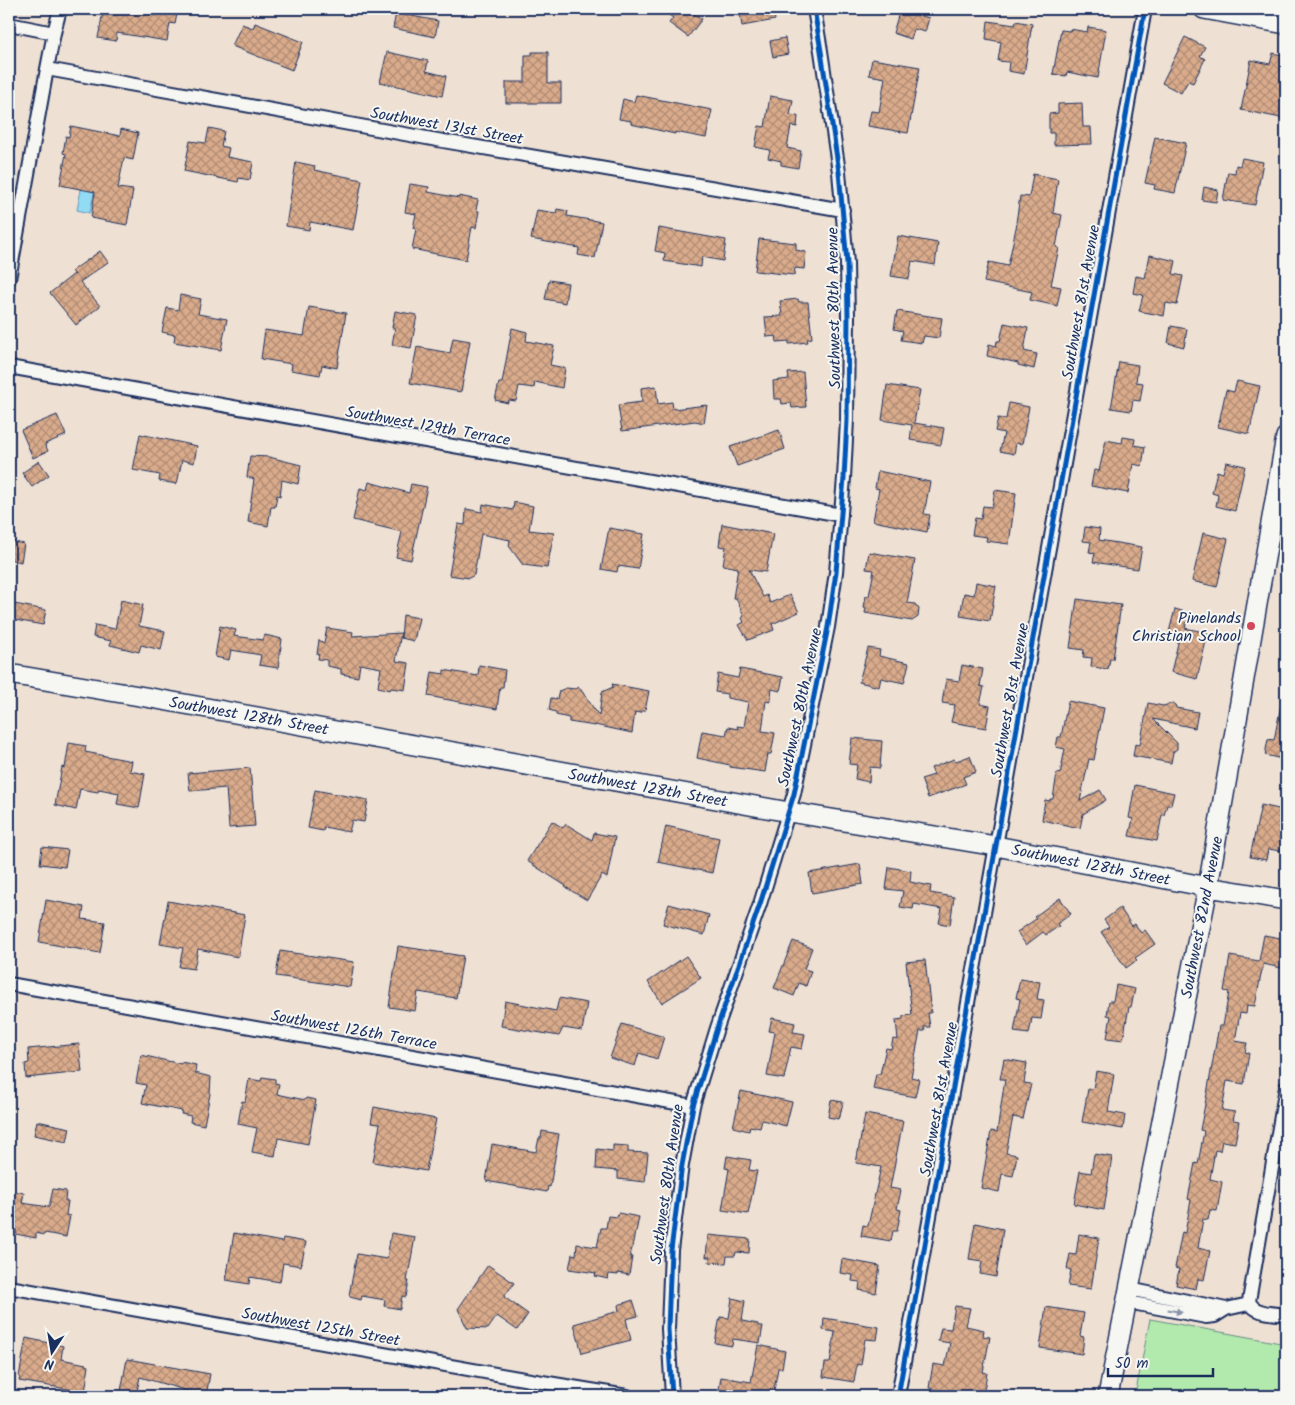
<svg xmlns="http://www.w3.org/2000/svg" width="1295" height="1405" viewBox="0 0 1295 1405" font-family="Kalam,sans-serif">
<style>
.park{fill:#b2e9ac;stroke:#668c85}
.water{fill:#92dbf4;stroke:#6296b8}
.building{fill:url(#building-cross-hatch);stroke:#1b2f5e}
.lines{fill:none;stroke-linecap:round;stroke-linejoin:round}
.street-casing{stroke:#1b2f5e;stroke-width:16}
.secondary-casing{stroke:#1b2f5e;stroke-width:22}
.street{stroke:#f6f6f2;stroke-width:12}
.secondary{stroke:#f6f6f2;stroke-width:19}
.cycleway-casing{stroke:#f6f6f2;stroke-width:8}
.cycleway{stroke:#0057b8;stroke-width:5}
.oneway{fill:#8892a8}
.poi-dot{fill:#d1495b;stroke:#f6f6f2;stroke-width:2}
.labels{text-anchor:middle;stroke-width:4;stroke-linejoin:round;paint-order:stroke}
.street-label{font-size:16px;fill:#1b2f5e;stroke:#f6f6f2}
.poi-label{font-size:16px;fill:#1b2f5e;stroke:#f6f6f2;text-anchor:end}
</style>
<defs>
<pattern id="building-cross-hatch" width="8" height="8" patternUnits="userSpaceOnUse" patternTransform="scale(1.25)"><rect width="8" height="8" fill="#daab8b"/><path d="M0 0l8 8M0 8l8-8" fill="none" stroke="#b08c75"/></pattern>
</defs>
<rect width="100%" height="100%" fill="#eee0d3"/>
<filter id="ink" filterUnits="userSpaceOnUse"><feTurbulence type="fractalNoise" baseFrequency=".02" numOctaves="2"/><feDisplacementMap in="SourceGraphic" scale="10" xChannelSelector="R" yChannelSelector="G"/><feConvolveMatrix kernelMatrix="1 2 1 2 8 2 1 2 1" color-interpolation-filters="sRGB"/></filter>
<g filter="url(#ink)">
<path class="park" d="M1150 1319 1286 1344V1396H1135Z"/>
<path class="water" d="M82 185 95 188 90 213 77 210Z"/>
<path class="building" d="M116 9H178L175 24 170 23 167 41 117 33 116 41 98 38 103 12 115 15Z
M661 9H688L702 19 688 37 669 23 673 18Z
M739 9H773L775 20 742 26Z
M900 9H919L918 15 929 18 925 32 914 29 911 39 893 33Z
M396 13 438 21 435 37 393 28Z
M988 21 1015 25 1016 21 1032 24 1024 74 1008 71 1009 62 998 61 1001 42 986 39Z
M255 23 303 42 292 70 232 46 242 24 253 28Z
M1088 27 1106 30 1098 78 1067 72 1066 76 1053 74 1061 30 1070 31V29L1087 32Z
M1185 37 1205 47 1200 56 1205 59 1193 83 1188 81 1181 93 1162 83Z
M785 38 788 54 773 57 770 41Z
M387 52 428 61 426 71 446 76 442 96 380 82Z
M532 52H548V83H561V103H506V82H525V55H532Z
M1273 53 1286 56V119L1241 110 1251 60 1270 64Z
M872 59 920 67 908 133 868 126 871 111 879 112 885 78 869 75Z
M636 95 712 110 706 138 675 132V134L631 124V121L619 119 623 99 634 102Z
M770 96 793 100 790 115 798 116 797 127 791 126 787 148 801 151 798 168 781 165V161L768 158 770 150 755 147 759 126 765 127Z
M1082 103 1083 127H1091L1092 144 1054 145V133H1049V114L1058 113V104Z
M71 126 120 136 121 129 138 133 133 160 124 158 118 188 133 190 127 225 91 218 95 192 60 185 66 154 63 153 66 136 69 137Z
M209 128 224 131 221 146 229 148 227 157 253 162 250 180 239 178 238 182 184 171 190 141 206 143Z
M1155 137 1186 143 1175 193 1154 189 1155 185 1145 183Z
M1242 158 1263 162 1255 205 1223 200 1228 172 1235 173 1236 165 1240 166Z
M296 162 315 166 314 170 362 180 353 230 310 222 309 230 286 226Z
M1033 174 1058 179 1053 213 1062 215 1056 247 1059 248 1051 285 1061 287 1057 306 1030 300 1032 292 984 282 989 262 1008 266 1017 223H1016L1020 196 1029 197Z
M410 184 429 187 428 192 459 198V196L478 200 476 210 479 211 476 228 472 227 466 260 412 249 416 229 413 228 416 214 405 212Z
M1204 187 1218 190 1216 202 1202 200Z
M557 209 568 211 567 216 602 222 595 258 578 255 579 248 531 239 537 210 556 213Z
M659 228 726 240 723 261 702 257 701 267 664 261 665 253 655 251Z
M898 236 938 243 935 265 912 261 909 279 891 276Z
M759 239 796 243V250L806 252 804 269 795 268 794 275 755 271Z
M100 251 108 262 80 282 100 306 76 325 50 293 74 274 75 275 72 271Z
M1150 255 1176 261 1173 274 1183 276 1177 305 1166 303 1164 316 1139 311 1143 295 1133 293 1136 276 1145 278Z
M549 280 568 283 565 303 545 299Z
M180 295 201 299 198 314 227 319 221 350 174 342 175 335 162 332 167 308 178 310Z
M798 299 799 302H808L812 338 807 339 808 342 789 344V341L777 342 776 336 767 337 765 317 782 316 780 301Z
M309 307 346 313 337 368 322 365 320 375 291 370 292 364 261 359 265 330 304 336Z
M395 311 417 315 411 348 392 345 395 328H392Z
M897 311 942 318 939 338 924 336 922 343 901 340 903 331 894 329Z
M1004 323 1028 328 1024 351 1037 354 1034 369 1018 365V363L987 356 989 344 996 346 997 341H1000Z
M1171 326 1187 329 1184 347 1168 343Z
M512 328 527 332 526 341 554 346 550 365 565 368 562 388 535 382 534 388 519 386 516 401 509 400 508 403 495 400 499 383H502Z
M453 338 470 341 461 392 410 383 417 347 450 353Z
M1119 362 1138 365 1136 382 1143 383 1140 401 1133 400 1131 411 1111 408Z
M803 372 806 407 792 408 791 403 782 404 781 399H774L773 381 789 379 788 373Z
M1237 381 1260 386 1249 434 1218 427 1226 390 1234 392Z
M887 385 920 390 914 423 944 428 941 445 910 440 912 425 882 420Z
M656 386 658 404 672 402 673 409 707 405 704 423 695 421 622 431 618 405 642 402 641 388Z
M1009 403 1029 407 1022 444 1016 443 1014 454 1000 451 1004 433 995 431 998 418 1006 419Z
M57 415 66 435 45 444 48 451 33 458 21 430Z
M779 430 785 449 737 466 730 447Z
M140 434 197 446 194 463 182 460 177 484 159 481 160 475 133 470Z
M1123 437 1135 439 1134 445 1145 447 1142 466 1133 464 1128 493 1091 486 1094 470 1099 471 1106 440 1122 443Z
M250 456 269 457 301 465 298 484 282 480 280 496 277 495 275 507H271L268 526 248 522 254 479 247 477Z
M39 461 49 475 32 487 22 473Z
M1226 462 1245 466 1235 511 1216 506 1218 495 1212 493 1217 471 1223 473Z
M878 471 930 482 924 514 930 515 927 532 873 521 879 489 875 488Z
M369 482 409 493 411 484 427 487 411 560 396 557 402 532 353 520 360 488 367 490Z
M995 490 1016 493 1009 544 986 541 987 537 972 535 975 518 981 519 983 506 992 507Z
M514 502 533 506 529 530 554 533 547 568 523 565 509 546 510 540 481 534 474 575 469 578 449 575 458 524 465 525 466 509 482 512 483 504 513 510Z
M722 524 773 534 766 572 749 570 763 597 767 595 770 603 790 595 799 612 772 624 774 630 748 640 739 625 744 622 742 618 744 616 736 598H733L738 568 723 565 726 547 719 546Z
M1085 527 1100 529 1099 540 1142 547 1138 569 1093 562 1095 553 1089 552 1091 542 1083 541Z
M609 528 644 534 638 569 618 566 617 572 601 569Z
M1203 533 1228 539 1217 587 1192 581Z
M9 541 24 544 21 562 9 559Z
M869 552 915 560 907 603 915 604 919 609 918 617 912 621 865 613 866 608 864 607 866 596H869L874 570 866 569Z
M976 582 996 586 990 621 960 616 964 593 974 595Z
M1077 599 1121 605 1113 659H1110L1108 669 1091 667 1092 658 1083 657 1084 650 1070 648Z
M121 600 143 605 139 626 165 631 161 650 141 645 139 652 110 645 111 641 93 637 95 625 115 629Z
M9 603 46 610 43 625 9 619Z
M1175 609 1189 613 1185 628 1208 633 1197 679 1171 672 1180 635 1169 632Z
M403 615 419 618 414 641 401 638Z
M220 626 236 630 234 636 263 640 265 635 282 639 278 668 259 665 261 655 231 650 229 660 215 657Z
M327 628 353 632 352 636 401 633 396 661 409 663 405 690 391 688 390 690 378 687 381 668 360 664 358 677 341 674V669L327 666V660L318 659 319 654H317L319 640 324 643Z
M868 648 880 650 879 656 909 663 904 683 881 678 879 687 859 682Z
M479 665 505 670 503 687H500L497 709 428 696 432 672 444 674V670L478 676Z
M962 665 983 669 980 686 984 687 980 704 990 706 986 728 951 722 955 705 942 703 946 679 959 681Z
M740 669 783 677 780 691 772 689 770 702 766 701 762 731 775 733 771 754H768L765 772 730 767V765L697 758 702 731 726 735 728 727 738 729 737 726 744 727 748 702 727 698V694L715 692 718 674 738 678Z
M612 684 649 691 645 711H641L640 713 635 712 632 733 595 725V726L569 722V718L556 715V712L549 710 551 698 557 699 559 691 566 688 576 689 579 687 599 716 602 692 613 687Z
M1068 701 1104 708 1094 760 1089 759 1080 801 1100 790 1106 800 1083 814 1080 828 1042 820 1045 800 1050 801V799H1053L1057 773 1060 774 1065 749 1056 747 1058 737H1061Z
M1148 703 1163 706 1170 704H1175L1176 708 1198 712 1195 728 1153 719 1177 743V749L1173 752 1171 763 1133 756 1135 744 1140 745Z
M1281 705H1286V760L1265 755 1268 739 1274 740Z
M852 738 882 741 880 768 870 767 869 782 855 779 857 765 849 764Z
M69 743 86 746 85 752 132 761 130 771 145 774 139 808 117 804 119 793 99 789 98 792 80 789 76 810 55 805 62 767 65 768Z
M970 756 976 772 963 777 966 784 928 798 921 779 934 775 931 768 954 759 956 761Z
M250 768 255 826 229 828 226 788 190 791 188 773Z
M1135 785 1174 793 1171 805H1167L1164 815H1162L1157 841 1129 836 1133 819 1129 818Z
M315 790 368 800 364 822 352 820 349 832 324 827 323 831 308 828Z
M1261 805 1283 810 1281 819 1286 820V827L1281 851 1268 849 1266 860 1250 857Z
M552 821 563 828 566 824 592 840 594 833 615 837 607 878 602 875 587 900 565 887 566 886 527 861Z
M666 826 719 838 712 873 658 862Z
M42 847 68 850 65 867 40 864Z
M860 864 863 884 812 893 809 873Z
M889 867 911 871 910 882 931 886 930 893 954 897 950 925 939 923 942 909 914 904 913 909 900 907 903 891 886 889Z
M1060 898 1071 914 1057 924 1059 926 1046 935 1043 932 1026 945 1017 932 1036 919 1034 917Z
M46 900 84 907 82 919 105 922 100 953 39 942Z
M168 901 245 915 238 957 198 949 194 969 179 967 183 948 160 944Z
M669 904 709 915 704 935 663 924Z
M1120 908 1132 926 1135 924 1141 933 1145 930 1155 944 1135 958 1137 960 1126 968 1101 932 1109 927 1104 920Z
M1264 935 1286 939V969L1263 964 1255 1006 1247 1005 1246 1014 1240 1013 1235 1041 1247 1043 1245 1052 1249 1053 1244 1084 1227 1081 1222 1110 1235 1112 1233 1120 1239 1121 1235 1143 1222 1141 1220 1151 1215 1150 1210 1179 1222 1182 1217 1211 1210 1210 1208 1220 1203 1219 1198 1248 1210 1251 1204 1280 1198 1279 1196 1289 1176 1285 1179 1269 1175 1268 1182 1232 1185 1233 1191 1200 1188 1199 1195 1163 1198 1164 1204 1131 1200 1130 1207 1094 1219 1026H1223L1229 992 1224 991 1230 956 1259 961Z
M793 941 812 948 804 969 811 971 806 986 799 983 794 996 774 988Z
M398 946 463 956 456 998 418 992 415 1011 389 1007Z
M280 951 354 962 350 987 276 976Z
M686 956 701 978 662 1003 648 982Z
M925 960 931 1013H928L930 1027H924L925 1031H920L911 1077 919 1079 915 1097 873 1089 876 1074H880L886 1048 891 1049 893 1039 898 1040 896 1020 903 1019V1016L912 1015 906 962Z
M1020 979 1040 982 1037 999 1044 1000 1041 1019 1032 1018 1029 1034 1014 1032 1020 999 1016 998Z
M1116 985 1135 989 1131 1007H1129L1123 1040 1107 1038 1111 1016 1107 1015 1109 1001H1113Z
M559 998 587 1003 582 1031 563 1028 559 1036 501 1026 505 1001 556 1011Z
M772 1018 795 1023 793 1032 805 1034 802 1049 791 1047 784 1079 767 1076 775 1032 769 1031Z
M622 1024 664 1037 657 1059 639 1053 635 1066 610 1058Z
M79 1044 82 1072 26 1078 25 1064 29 1063 28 1049Z
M141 1055 181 1064V1062L196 1065 195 1073 211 1077 210 1094 204 1125 190 1122 191 1116 181 1114 182 1111 142 1103 146 1085 136 1083Z
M1004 1059 1027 1063 1024 1083 1031 1084 1023 1119 1013 1117 1006 1153 1017 1155 1013 1176 1002 1174 999 1192 981 1188 991 1131 997 1132 1005 1079H1000Z
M1096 1071 1114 1074 1108 1112 1125 1115 1123 1129 1082 1122 1088 1089H1093Z
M262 1077 275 1079V1083L279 1084 277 1094 305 1100 306 1098 316 1100 308 1144 278 1138 275 1156 252 1152 257 1128 238 1124 242 1101 245 1102 249 1079 261 1081Z
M741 1091 792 1102 786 1126 762 1120 760 1128 750 1126 749 1131 733 1127Z
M831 1100 843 1102 840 1116H839L838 1119 828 1117Z
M374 1107 436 1119 426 1171 373 1162 380 1124 371 1123Z
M865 1114 903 1121 890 1188 901 1190 897 1209 901 1210 897 1231H893L891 1241 861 1236 863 1225 868 1226 881 1167 856 1163Z
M37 1121 70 1128 67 1142 34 1135Z
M542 1131 559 1134 550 1187 548 1186 547 1192 486 1181 492 1144 536 1152 539 1138H541Z
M613 1145 628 1146V1152L648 1153 645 1182 618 1179V1171L596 1169 597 1149 613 1151Z
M1094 1154 1112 1157 1104 1210 1074 1204 1080 1171 1091 1173Z
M727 1156 751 1160 749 1170 757 1171 748 1214 722 1210 729 1169 725 1168Z
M53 1189 66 1191 65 1201H68L66 1215 70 1216 66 1237 45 1233 44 1235 36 1233V1238L16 1234V1230L9 1228V1190L24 1193 22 1203 49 1207Z
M618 1213 639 1217 636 1232H635L630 1257H632L629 1275 618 1273V1275L609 1274 608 1279 595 1276 596 1273 569 1269 572 1254 576 1255 577 1244 597 1247 601 1228H606L608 1216 617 1217Z
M975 1223 1003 1229 996 1277 980 1274 982 1261 969 1259Z
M234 1233 282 1242 283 1238 306 1242 301 1266 283 1263 280 1282 250 1277 249 1284 226 1280Z
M391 1233 415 1237 407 1281H409L406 1297 402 1296 400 1309 384 1306 385 1300 362 1296 361 1300 350 1297V1296L349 1295 357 1254 387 1259Z
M1079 1234 1099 1238 1091 1289 1068 1286 1071 1270 1067 1269 1070 1254 1076 1255Z
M708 1235 750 1239 749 1253 736 1252 735 1256H727L726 1263 709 1262 710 1257H706Z
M842 1259 880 1266 876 1293 859 1290 860 1282 852 1281 853 1275 840 1273Z
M488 1265 514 1283 504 1297 528 1314 517 1330 497 1316 488 1329 467 1328 458 1309Z
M732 1298 745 1301 742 1321 758 1324V1326H763L760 1343 733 1339 732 1346 715 1343 720 1317 729 1318Z
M633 1300 638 1316 626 1319 631 1340 582 1353 574 1324 619 1311 618 1305Z
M955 1306 970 1308 966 1326 984 1330 983 1336 990 1337 983 1372 987 1373 983 1396H937L938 1390 929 1388 933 1364 945 1366 950 1343 938 1341 941 1328 951 1329Z
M1046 1307 1084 1313 1080 1336 1084 1337 1082 1354 1040 1348Z
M824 1318 879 1327 877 1340 865 1339 861 1365 857 1364 854 1382 823 1377 825 1363H830L835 1332 823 1330Z
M26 1338 63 1346 61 1359 86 1364V1365L89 1366 85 1392 19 1381 20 1378 19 1377Z
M758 1345 785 1351 782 1368H778L773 1396H718L721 1377 751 1382Z
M127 1359 210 1374 206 1396H187L188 1391 140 1377 136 1396H120Z"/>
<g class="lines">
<defs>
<path id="street" d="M9 24 54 33
M47 69 443 141 843 210
M9 279 47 69 54 33 60 9
M9 367 841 515
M9 984 693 1106
M1286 1087 1249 1301C1253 1314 1274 1313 1286 1315
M9 1287 518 1378 627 1396
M1129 1289 1226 1309
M1127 1302 1206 1317 1215 1316 1226 1309 1249 1304
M672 1396 668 1329 671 1250 682 1165 693 1106 717 1028 760 904 794 794 828 627 836 572 844 478 847 420 848 317 847 263 839 172 821 51 814 9
M898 1396 1145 9"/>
<path id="secondary" d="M1204 9 1286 24
M9 674 151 698 789 812 996 846 1208 887 1286 900
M1108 1396 1208 887 1286 437"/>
</defs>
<use href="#street" class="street-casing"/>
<use href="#secondary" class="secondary-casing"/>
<use href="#street" class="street"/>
<use href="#secondary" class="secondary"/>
<defs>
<path id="cycleway" d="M672 1396 668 1329 671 1250 682 1165 693 1106 717 1028 760 904 794 794 828 627 836 572 844 478 847 420 848 317 847 263 839 172 821 51 814 9
M898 1396 1145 9"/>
</defs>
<use href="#cycleway" class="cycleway-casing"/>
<use href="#cycleway" class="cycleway"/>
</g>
<defs><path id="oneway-solid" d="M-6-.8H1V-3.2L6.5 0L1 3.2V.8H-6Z" transform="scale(1.25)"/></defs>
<use class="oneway" href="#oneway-solid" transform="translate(1175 1311) rotate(11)"/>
</g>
<circle class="poi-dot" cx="1251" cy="626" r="5"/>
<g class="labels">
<g class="street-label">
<text transform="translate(447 125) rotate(10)" y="6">Southwest 131st Street</text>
<text transform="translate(1080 302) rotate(-80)" y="6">Southwest 81st Avenue</text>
<text transform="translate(833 308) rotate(-91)" y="6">Southwest 80th Avenue</text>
<text transform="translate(428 425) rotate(10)" y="6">Southwest 129th Terrace</text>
<text transform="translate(1009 700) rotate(-80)" y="6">Southwest 81st Avenue</text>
<text transform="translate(799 707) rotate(-78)" y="6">Southwest 80th Avenue</text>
<text transform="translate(249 715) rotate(10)" y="6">Southwest 128th Street</text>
<text transform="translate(648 787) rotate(10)" y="6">Southwest 128th Street</text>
<text transform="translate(1091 864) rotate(11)" y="6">Southwest 128th Street</text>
<text transform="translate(1201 917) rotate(-79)" y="6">Southwest 82nd Avenue</text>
<text transform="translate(354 1029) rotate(10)" y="6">Southwest 126th Terrace</text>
<text transform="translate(938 1099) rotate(-80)" y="6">Southwest 81st Avenue</text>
<text transform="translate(666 1184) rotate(-82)" y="6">Southwest 80th Avenue</text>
<text transform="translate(321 1326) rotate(10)" y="6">Southwest 125th Street</text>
</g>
<g class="poi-label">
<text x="1241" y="623">Pinelands<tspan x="1241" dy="18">Christian School</tspan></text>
</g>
</g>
<rect width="1295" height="1405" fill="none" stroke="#f6f6f2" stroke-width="30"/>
<rect x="15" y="15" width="1265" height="1375" fill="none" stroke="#1b2f5e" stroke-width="2" filter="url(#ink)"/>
<g transform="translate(52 1352) rotate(192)" stroke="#f6f6f2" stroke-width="4" paint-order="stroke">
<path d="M0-4L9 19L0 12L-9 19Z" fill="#1b2f5e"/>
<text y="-8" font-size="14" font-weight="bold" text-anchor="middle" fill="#1b2f5e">N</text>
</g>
<path d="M1108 1368v8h105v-8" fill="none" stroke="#1b2f5e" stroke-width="2.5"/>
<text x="1115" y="1368" font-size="15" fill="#1b2f5e" stroke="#f6f6f2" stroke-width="4" paint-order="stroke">50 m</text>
</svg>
